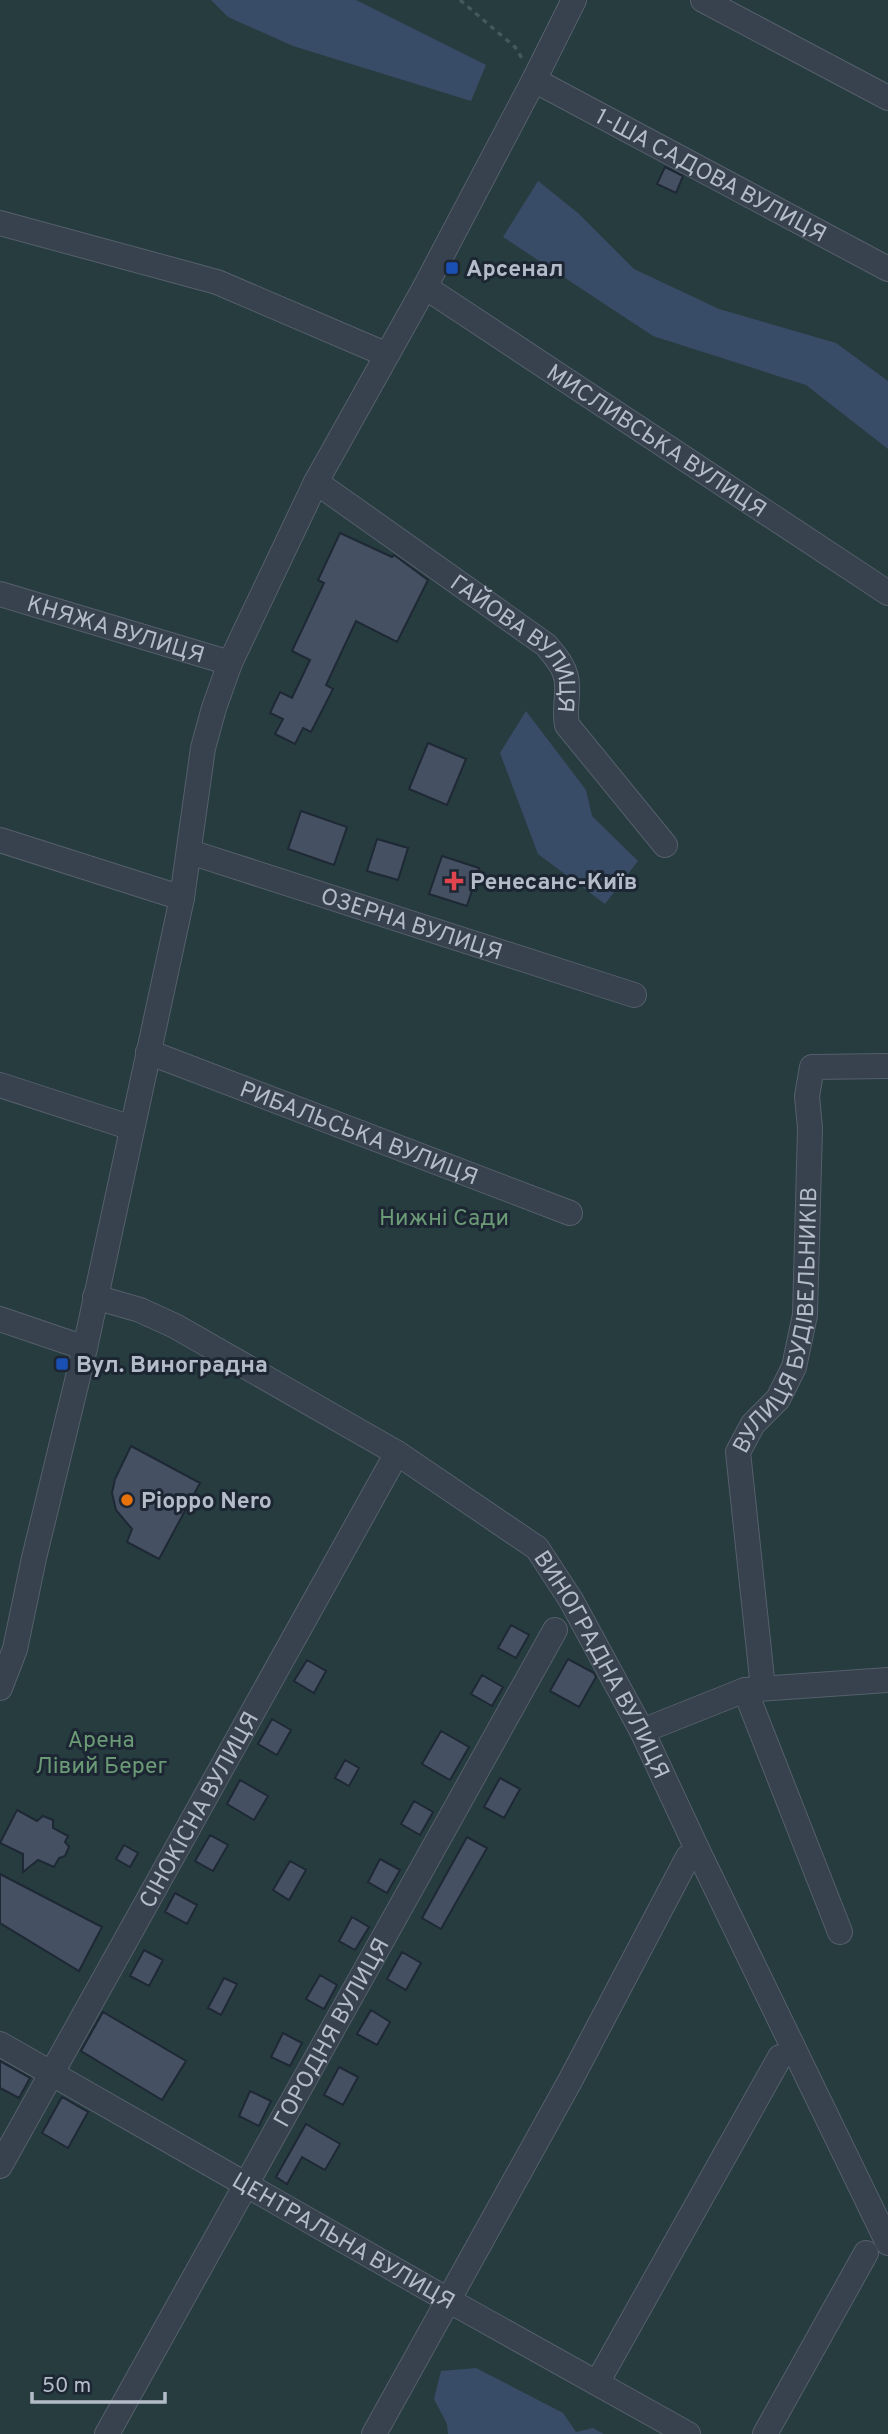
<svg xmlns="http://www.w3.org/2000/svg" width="888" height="2434" viewBox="0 0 888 2434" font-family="Overpass,sans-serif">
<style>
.green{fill:#263c3f}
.water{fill:#394c67}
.building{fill:#455162;stroke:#1f2835;stroke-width:2}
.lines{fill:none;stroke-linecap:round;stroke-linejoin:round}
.minor-casing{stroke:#565f6c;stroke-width:26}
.path{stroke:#44595c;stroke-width:3.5;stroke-dasharray:5 5;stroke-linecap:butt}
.minor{stroke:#38414e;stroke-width:24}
.transit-dot{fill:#1a4fb4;stroke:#1d2633;stroke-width:2.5}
.health-dot{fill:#e0444e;stroke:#1d2633;stroke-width:2.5}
.food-dot{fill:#e8710a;stroke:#1d2633;stroke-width:2.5}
.labels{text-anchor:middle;stroke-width:6;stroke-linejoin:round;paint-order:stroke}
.street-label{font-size:23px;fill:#b4bcc9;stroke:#1d2633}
.poi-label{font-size:23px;font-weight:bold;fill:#b4bcc9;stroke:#1d2633;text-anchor:start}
.park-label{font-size:23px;fill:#6b9a76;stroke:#1d2633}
</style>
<rect width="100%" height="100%" fill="#242f3e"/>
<path class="green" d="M0 0H888V2434H0Z"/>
<path class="water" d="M211 0H356L486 65 471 101 293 46 228 17Z
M538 181 578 213 634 269 719 309 836 343 888 381V449L806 385 653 336 503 237Z
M526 711 586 790 592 816 638 861 605 904 538 854 500 753Z
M476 2368 563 2413 576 2432 593 2428 604 2434H448L447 2424 434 2399 441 2371Z"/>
<path class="building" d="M665 167 683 176 676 193 657 184Z
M340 533 392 557 394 555 428 580 397 642 356 621 326 685 333 689 311 732 303 728 295 744 275 734 283 719 270 713 280 692 292 698 310 660 292 651 324 583 318 580Z
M428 743 466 759 447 805 409 789Z
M301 811 347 827 334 865 288 849Z
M377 839 408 848 398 880 367 871Z
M442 856 479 868 467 906 429 894Z
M131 1446 200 1483 159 1559 127 1542 132 1529 116 1510 112 1493 115 1479Z
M511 1625 529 1635 516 1658 498 1648Z
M568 1659 594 1673 596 1677 579 1707 550 1691Z
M307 1660 326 1671 314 1693 294 1681Z
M482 1675 503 1687 492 1706 471 1694Z
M272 1719 291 1730 277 1755 258 1744Z
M441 1731 469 1747 450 1780 422 1764Z
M345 1760 359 1768 349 1786 335 1778Z
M500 1778 520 1789 504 1818 484 1807Z
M240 1780 268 1796 254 1820 227 1804Z
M414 1801 433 1812 420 1835 401 1824Z
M17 1810 37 1821 43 1816 53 1820V1828L68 1836 65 1842 69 1847 65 1856 59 1858 54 1867 38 1860 23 1872V1854L0 1843Z
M210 1835 228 1845 213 1871 195 1861Z
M467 1837 487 1848 441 1929 422 1918Z
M124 1845 138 1853 130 1867 116 1859Z
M380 1859 400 1870 387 1893 368 1882Z
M290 1861 306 1870 289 1900 273 1890Z
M0 1874 102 1927 79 1971 0 1923Z
M175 1893 197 1905 187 1924 165 1912Z
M352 1917 369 1927 355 1950 339 1941Z
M144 1950 163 1960 149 1986 130 1976Z
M402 1952 421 1963 406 1990 387 1979Z
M320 1975 337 1985 324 2009 306 1999Z
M224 1978 237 1984 221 2015 208 2008Z
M371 2010 390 2022 377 2045 357 2034Z
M103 2012 186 2061 162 2100 81 2051Z
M283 2033 302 2043 290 2066 271 2057Z
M0 2061 30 2078 19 2098 0 2088Z
M339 2067 358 2077 343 2105 324 2095Z
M250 2091 271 2101 259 2126 239 2116Z
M62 2097 88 2112 68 2148 42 2133Z
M306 2124 340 2144 325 2170 302 2157 287 2184 276 2177Z"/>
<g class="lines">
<defs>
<g id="minor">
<path d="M703 0 888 98"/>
<path id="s1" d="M534 80 888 269"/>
<path d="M0 223 217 282 385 354"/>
<path id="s2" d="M425 287 888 593"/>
<path id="s3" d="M316 482 546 645C556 657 567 669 567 685 568 699 564 711 567 725L665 845"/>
<path id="s4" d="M0 594 230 663"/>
<path d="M0 840 182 898"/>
<path id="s5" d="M190 852 634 995"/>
<path id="s6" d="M148 1052 570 1213"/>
<path d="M0 1085 132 1128"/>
<path id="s7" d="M95 1297 140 1310 175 1326 397 1453 537 1548 571 1600 642 1731 698 1851 888 2243"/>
<path d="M0 1319 85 1348"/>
<path d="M0 1688 15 1649 34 1558 85 1348 182 898 203 748 214 708 230 663 316 482 425 287 534 80 574 0"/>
<path id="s8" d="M763 1688 738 1452 753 1424 778 1399 794 1367 805 1315 810 1128 807 1096 812 1067 888 1066"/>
<path d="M745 1690 840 1932"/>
<path d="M642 1731 745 1690 888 1680"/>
<path id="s9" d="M0 2044 448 2300 688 2434"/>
<path id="s10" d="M0 2166 397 1453"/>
<path d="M597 2383 780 2057"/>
<path id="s11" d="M107 2434 555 1630"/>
<path d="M374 2434 570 2081 688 1857"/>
<path d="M765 2434 866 2253"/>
</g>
</defs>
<use href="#minor" class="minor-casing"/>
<path class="path" d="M460 0 515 47 523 60"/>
<use href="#minor" class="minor"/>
</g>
<g class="transit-dot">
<rect x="445" y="261" width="14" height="14" rx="3.5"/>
<rect x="55" y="1357" width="14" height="14" rx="3.5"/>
</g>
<path class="health-dot" d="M450.5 870.5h7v7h7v7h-7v7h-7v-7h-7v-7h7z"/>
<circle class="food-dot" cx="127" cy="1500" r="7"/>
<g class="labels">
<g class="street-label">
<text dy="8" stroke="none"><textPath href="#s1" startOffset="201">1-ША САДОВА ВУЛИЦЯ</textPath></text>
<text dy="8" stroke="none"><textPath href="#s2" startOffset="278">МИСЛИВСЬКА ВУЛИЦЯ</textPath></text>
<text dy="8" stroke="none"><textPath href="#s4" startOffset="121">КНЯЖА ВУЛИЦЯ</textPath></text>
<text dy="8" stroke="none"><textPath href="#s3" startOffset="262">ГАЙОВА ВУЛИЦЯ</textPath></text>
<text dy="8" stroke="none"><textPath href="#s5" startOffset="233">ОЗЕРНА ВУЛИЦЯ</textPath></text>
<text dy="8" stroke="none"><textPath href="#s6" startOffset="226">РИБАЛЬСЬКА ВУЛИЦЯ</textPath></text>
<text dy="8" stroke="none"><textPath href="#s8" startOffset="380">ВУЛИЦЯ БУДІВЕЛЬНИКІВ</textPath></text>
<text dy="8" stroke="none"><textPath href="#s7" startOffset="644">ВИНОГРАДНА ВУЛИЦЯ</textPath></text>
<text dy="8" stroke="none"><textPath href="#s10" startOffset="408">СІНОКІСНА ВУЛИЦЯ</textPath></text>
<text dy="8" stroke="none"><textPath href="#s11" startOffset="460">ГОРОДНЯ ВУЛИЦЯ</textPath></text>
<text dy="8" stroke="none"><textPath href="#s9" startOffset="396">ЦЕНТРАЛЬНА ВУЛИЦЯ</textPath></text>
</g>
<g class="poi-label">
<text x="466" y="276">Арсенал</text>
<text x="470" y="889">Ренесанс-Київ</text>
<text x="76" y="1372">Вул. Виноградна</text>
<text x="141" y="1508">Pioppo Nero</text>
</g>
<g class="park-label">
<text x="444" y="1225">Нижні Сади</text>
<text x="101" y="1747">Арена<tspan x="101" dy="26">Лівий Берег</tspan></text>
</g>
</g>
<path d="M32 2392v10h133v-10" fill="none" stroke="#b4bcc9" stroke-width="3.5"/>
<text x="42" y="2392" font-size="21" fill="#b4bcc9" stroke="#1d2633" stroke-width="5" paint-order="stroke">50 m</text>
</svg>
